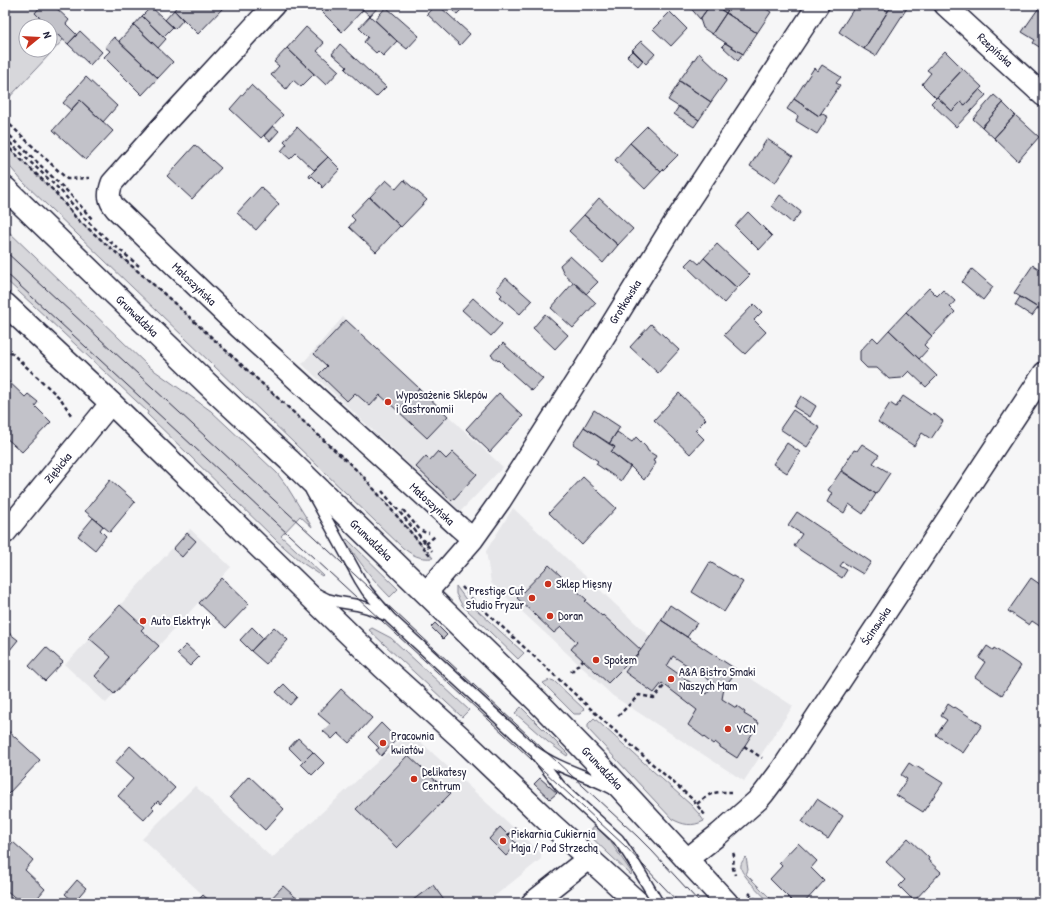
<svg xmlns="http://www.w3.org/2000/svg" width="1049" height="908" viewBox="0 0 1049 908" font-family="'Patrick Hand',sans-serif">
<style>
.built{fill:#e6e6e9}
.green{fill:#d7d7db;stroke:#7c7c8b}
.building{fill:#c2c2c9;stroke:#22223b;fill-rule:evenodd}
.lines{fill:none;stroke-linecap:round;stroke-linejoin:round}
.service-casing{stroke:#22223b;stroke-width:13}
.minor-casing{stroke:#22223b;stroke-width:24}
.tertiary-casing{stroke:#22223b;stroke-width:25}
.path{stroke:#22223b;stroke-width:2.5;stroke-dasharray:4 3;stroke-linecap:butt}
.service{stroke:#fff;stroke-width:10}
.minor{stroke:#fff;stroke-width:21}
.tertiary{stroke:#fff;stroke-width:22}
.tram{stroke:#22223b;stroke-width:1}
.poi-dot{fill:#c8321e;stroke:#fff;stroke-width:1.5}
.labels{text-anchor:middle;stroke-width:4;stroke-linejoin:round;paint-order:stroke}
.street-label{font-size:12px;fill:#22223b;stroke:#fff}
.poi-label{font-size:12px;fill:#22223b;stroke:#fff;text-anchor:start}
</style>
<rect width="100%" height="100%" fill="#f6f6f7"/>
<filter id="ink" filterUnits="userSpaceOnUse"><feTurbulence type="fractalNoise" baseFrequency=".025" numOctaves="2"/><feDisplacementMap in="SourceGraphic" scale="8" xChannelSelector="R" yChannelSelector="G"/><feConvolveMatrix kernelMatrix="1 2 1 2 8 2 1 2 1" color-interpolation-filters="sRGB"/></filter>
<g filter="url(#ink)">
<path class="built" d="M343 317 503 467 460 512 302 364Z
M513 508 650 637 661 620 793 706 744 781 613 696 491 583 486 551Z
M190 529 231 567 106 703 65 665Z
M410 732 541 853V859L486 903H212L142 839 195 786 272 858Z"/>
<path class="green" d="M5 5H42L35 13 48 26H26V50H50V28L63 40 5 102Z
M5 144 55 192 77 219 161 291 362 475 433 558C419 559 414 556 403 548L23 182 5 161Z
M5 228 148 366 211 411 277 473 286 485 312 527 300 516 281 536 323 575 322 576 301 562 276 540 147 414 148 412 5 279Z
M347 539 398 589 390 597C372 579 359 562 345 540Z
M456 586 467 601 524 653 518 659 462 605 456 594Z
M372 628 391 638 469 710 462 717 369 630Z
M551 680 554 681 584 709 580 714H574L543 683 547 681Z
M521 707 568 754 567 756 548 742 515 713Z
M594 718 691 805 699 814 704 821C692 827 683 825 672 819L588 729V724Z
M595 826 610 841 632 873 631 875 588 834Z
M746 857 748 870 746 874 775 903H770C764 896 742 876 741 868 740 864 743 860 746 857Z"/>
<path class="building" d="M42 5H53L69 20 66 24 77 35 68 44 50 28V26H48L35 13Z
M178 5H219L223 8 198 34 174 10Z
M326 5H358L363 10 342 32 321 11Z
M358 5H380L370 16Z
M435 5H438L470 34 460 45 427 14Z
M447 5H466L457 14Z
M688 5H714L718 8H708L700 19Z
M714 5H717L720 6 721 5H731L726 13Z
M731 5H760L771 12 757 33 726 13Z
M856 5H878L888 11 864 49 839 32Z
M892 5H903L907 8 876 56 864 49Z
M151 7 173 27 163 37 142 16Z
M386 7 419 36 407 49 397 41 375 20Z
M708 8H718L726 13 712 34 703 28 700 19Z
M1038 9 1044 13V50L1033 43 1035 40 1022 32Z
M174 10 183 20 175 29 165 20Z
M670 12 687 29 671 46 653 29Z
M726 13 757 33 743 54 712 34Z
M142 16 166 39 158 48 134 25Z
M370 16 397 41 383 56 378 51 376 53 364 42 368 37 359 28Z
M134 25 173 62 158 78 119 41Z
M306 27 324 43 317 51 339 71 326 85 287 48Z
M80 31 102 52 90 65 68 44Z
M114 37 158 78 142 95 104 57 110 51 105 47Z
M641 41 655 54 646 64 632 50Z
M725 43 743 54 738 61 722 46Z
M340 44 386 87 376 97 362 84H361L345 69 347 67 332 54Z
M287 48 314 74 301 87 293 80 286 89 271 75 279 66 274 62Z
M633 50 643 60 638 66 627 56Z
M945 51 963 69 936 98 922 84 931 73 927 70Z
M699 53 725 78 726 81 711 102 679 81Z
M822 65 841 77 836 83 840 85 819 116 794 99 814 68 818 71Z
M963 69 982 87 965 105 961 102 952 111 937 97Z
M86 77 117 106 103 122 80 100 71 110 63 103Z
M680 81 711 102 699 120 668 100Z
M251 85 283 115 261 138 230 109Z
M980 89 986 95 956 127 931 103 937 97 952 111 961 102 965 105Z
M994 95 1003 103 982 127 973 119Z
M794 99 819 116 821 113 828 117 817 134 796 121 798 116 787 109Z
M80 100 113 131 86 160 53 130Z
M1003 103 1015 115 994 138 982 127Z
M679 106 699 120 694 127 674 114Z
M1015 115 1039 137 1018 161 994 138Z
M273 126 279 131 270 141 264 136Z
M647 126 678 155 661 172 630 143Z
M297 127 328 157 314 170 296 153 290 159 281 151 287 144 284 141Z
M767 139 793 156 775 183 750 166Z
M630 143 661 172 645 189 615 160Z
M195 145 221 168 192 199 167 176Z
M328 157 340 169 322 188 321 187 322 186 312 176 310 178 309 176Z
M386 180 396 189 404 180 427 200 401 227 370 197Z
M261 187 279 204 256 230 237 213Z
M780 195 801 212 792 223 772 206Z
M369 197 400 226 376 252 349 227 355 220 351 216Z
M599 198 633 229 618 245 584 215Z
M748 212 772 236 759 250 735 226Z
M584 215 618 245 603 263 569 231Z
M717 244 750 275 737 288 704 258Z
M570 256 598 282 586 294 564 274 560 265Z
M692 258 699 264 704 258 737 288 724 303 685 265Z
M1033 265 1044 272V303L1040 309 1014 293Z
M972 269 993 287 983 300 962 282Z
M506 278 532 301 520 314 500 297 502 295 496 289Z
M574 282 596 303 573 328 551 308Z
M929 288 937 296 943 290 955 301 950 307 955 312 932 336 906 312Z
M1020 297 1038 308 1032 316 1015 305Z
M473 298 502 324 491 336 462 310Z
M754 304 762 312 754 320 766 332 745 354 724 335Z
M906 312 932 336 924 345 928 349 919 359 889 330Z
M545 314 568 335 555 349 533 328Z
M346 320 419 388 398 411 380 395 370 406 355 393 347 401 319 374 327 366 314 354Z
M651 324 679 350 658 373 630 347Z
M889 330 937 376 926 387 909 371 902 378 889 379 877 368H867L860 361V351L873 337 878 342Z
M503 343 543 379 532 391 503 365H504L499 360 498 361 491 355 497 348H498Z
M5 378 25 397 28 394 38 402 35 406 51 422 22 452 5 437Z
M419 388 448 416 427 438 398 411Z
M499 393 523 416 490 452 466 429Z
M679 393 706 419 695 430 704 439 690 454 654 420Z
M801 396 816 406 810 417 794 407Z
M903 396 931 415 933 413 943 421 931 439 922 433 914 446 878 422 890 403 896 407Z
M594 410 620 427 609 444 584 427Z
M793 410 820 428 807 447 780 429Z
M584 427 615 447 611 452 630 467 621 481 596 464 598 461 573 444Z
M617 432 632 442 636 437 646 447 648 451 656 456 653 461 656 463 644 480 630 466 611 452 615 447 609 444Z
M787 443 800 452 787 473 773 464Z
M862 444 879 455 873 463 890 473 876 494 841 470 854 450 857 451Z
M438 451 446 459 453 452 477 474 452 501 416 467 426 456 430 460Z
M841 471 876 494 863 514 849 504 844 513 827 502 832 493 828 490Z
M583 477 616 508 582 545 549 513Z
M110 480 135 502 110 532 85 511Z
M797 512 871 562 863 574 843 562 840 566 847 570 842 578 794 546 802 534 788 525Z
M93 518 103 526 100 530 106 536 95 550 78 536Z
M187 533 196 541 182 557 173 549Z
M710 562 743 582 724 612 692 592Z
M549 565 587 600 585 601 602 616 603 615 641 650 608 683 571 649 577 642 561 627 554 633 517 598Z
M222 578 249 604 226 628 199 603Z
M1031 578 1044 587V629L1032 621 1029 625 1008 611Z
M120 605 144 627 141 630 159 646 114 694 95 676 111 657 89 638Z
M670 605 697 623 687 637 661 620Z
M661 620 737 670 724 688 722 699 736 708 737 706 745 712 744 714 759 723 737 758 720 747V746L715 742 713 744 688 725 697 710 662 683 654 693 625 672 650 637ZM673 656 714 683 707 694 667 666Z
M435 623 447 635 443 639 431 627Z
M252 627 263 638 251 651 240 640Z
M274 627 288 640 266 664 251 651Z
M5 630 18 640 5 656Z
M186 645 199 657 190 666 177 654Z
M987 646 993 650 994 648 1021 666 1002 695 975 677 985 662 979 658Z
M46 647 63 662 45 681 29 666Z
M284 684 297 697 290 705 276 692Z
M341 689 372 718 349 743 338 733 332 739 323 731 330 724 318 714Z
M948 704 954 708 955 707 982 725 963 753 936 735 947 720 941 716Z
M381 723 397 739 381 756 376 750 379 748 368 737Z
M5 728 40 760 8 794 5 792Z
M298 738 313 752 303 762 289 748Z
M130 746 175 788 160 804 158 801 152 807 154 809 144 820 118 796 133 779 115 763Z
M313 752 324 763 312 775 301 764Z
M408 755 450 794 397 848 356 809Z
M909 763 915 767 916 766 943 783 923 812 896 795 907 779 901 775Z
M249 776 284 809 265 830 230 797Z
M540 778 557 793 550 799 534 784Z
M817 799 843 816 828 839 802 822Z
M500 827 517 844 506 856 489 839Z
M908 838 929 858 928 860 941 872 914 901 899 886 905 880 886 862Z
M13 842 33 860 25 870 45 889 33 903H21L5 889V851Z
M798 843 817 861 811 868 824 881 804 903H794L770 879 782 866 779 863Z
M77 880 86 888 74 902 65 894Z
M433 885 446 903H409Z
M283 886 302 903H267Z
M203 895 212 903H195Z"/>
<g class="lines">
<defs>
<path id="service" d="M311 491 360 580 367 591 390 618 534 751C558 769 587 775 613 789
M317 594 327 599 339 602 357 605 368 608 385 615
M537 756 560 786 618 839C633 859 645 881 658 903"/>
<path id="minor" d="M274 5 166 122 112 183C108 194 108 200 116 209L239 327 459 527 473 539
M945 5 1044 96
M5 533 111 403
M426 593 473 539 500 501 586 366 674 223 818 5
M686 860 719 834 759 799 764 793 782 769 1044 373
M532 903 589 858"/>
<path id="tertiary" d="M5 188 219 395 289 460 539 703 602 768 727 903
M5 304 111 403 383 667 460 737 552 825 638 903"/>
</defs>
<use href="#service" class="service-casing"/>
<use href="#minor" class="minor-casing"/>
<use href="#tertiary" class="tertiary-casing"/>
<path class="path" d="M5 120 67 179 89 178
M5 131 70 194 93 220
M5 138 60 190 86 220 108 240 139 266
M5 144 55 192 77 219 161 291 362 475 430 555
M5 347 61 399 68 410 71 415
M382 491 432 551
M403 510 420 530 424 532 429 533
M426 544 435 536
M462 587 472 599 605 722 691 798 705 815
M571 672 583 660
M618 716 639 695 654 698 664 686
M744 746 762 758
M697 804C711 792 713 792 731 792
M508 835 518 826
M733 853 734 855 733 868 735 875
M749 893 759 903"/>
<use href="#service" class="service"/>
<use href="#minor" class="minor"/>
<use href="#tertiary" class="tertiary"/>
<path class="tram" d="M5 251 637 836 652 851 700 903
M5 272 625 846 679 903"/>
</g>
</g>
<g class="poi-dot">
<circle cx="388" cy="402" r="4"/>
<circle cx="548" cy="584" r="4"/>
<circle cx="532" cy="598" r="4"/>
<circle cx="550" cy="616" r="4"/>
<circle cx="143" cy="621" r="4"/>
<circle cx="596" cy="660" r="4"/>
<circle cx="671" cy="679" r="4"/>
<circle cx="728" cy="729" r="4"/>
<circle cx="383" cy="743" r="4"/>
<circle cx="414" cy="779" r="4"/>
<circle cx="503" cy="841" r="4"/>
</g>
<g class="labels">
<g class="street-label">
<text transform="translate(995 50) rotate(43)" y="4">Rzepińska</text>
<text transform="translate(194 284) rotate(44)" y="4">Małoszyńska</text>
<text transform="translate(625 302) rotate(-58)" y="4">Grotkowska</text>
<text transform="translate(137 316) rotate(44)" y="4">Grunwaldzka</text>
<text transform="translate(58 468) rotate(-51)" y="4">Ziębicka</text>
<text transform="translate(432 504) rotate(43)" y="4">Małoszyńska</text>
<text transform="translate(371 540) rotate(44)" y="4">Grunwaldzka</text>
<text transform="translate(876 626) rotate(-56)" y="4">Ścinawska</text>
<text transform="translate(602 768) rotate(47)" y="4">Grunwaldzka</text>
</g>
<g class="poi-label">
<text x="396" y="399">Wyposażenie Sklepów<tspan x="396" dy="14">i Gastronomii</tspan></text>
<text x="556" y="588">Sklep Mięsny</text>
<text x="524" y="595" text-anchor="end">Prestige Cut<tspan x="524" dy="14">Studio Fryzur</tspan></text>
<text x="558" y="620">Doran</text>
<text x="151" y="625">Auto Elektryk</text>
<text x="604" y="664">Społem</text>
<text x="679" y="676">A&amp;A Bistro Smaki<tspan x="679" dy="14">Naszych Mam</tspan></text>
<text x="736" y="733">VCN</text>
<text x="391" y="740">Pracownia<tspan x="391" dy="14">kwiatów</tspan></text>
<text x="422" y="776">Delikatesy<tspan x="422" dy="14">Centrum</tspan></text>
<text x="511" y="838">Piekarnia Cukiernia<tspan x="511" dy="14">Maja / Pod Strzechą</tspan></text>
</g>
</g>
<rect width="1049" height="908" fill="none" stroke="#fff" stroke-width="20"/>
<rect x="10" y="10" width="1029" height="888" fill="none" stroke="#22223b" stroke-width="1.5" filter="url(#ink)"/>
<g transform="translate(38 38) rotate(72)"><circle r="19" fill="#ffffff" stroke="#a7a7b1"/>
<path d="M0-3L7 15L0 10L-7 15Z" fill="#c8321e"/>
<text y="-6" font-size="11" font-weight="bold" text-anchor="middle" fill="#22223b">N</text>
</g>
</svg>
